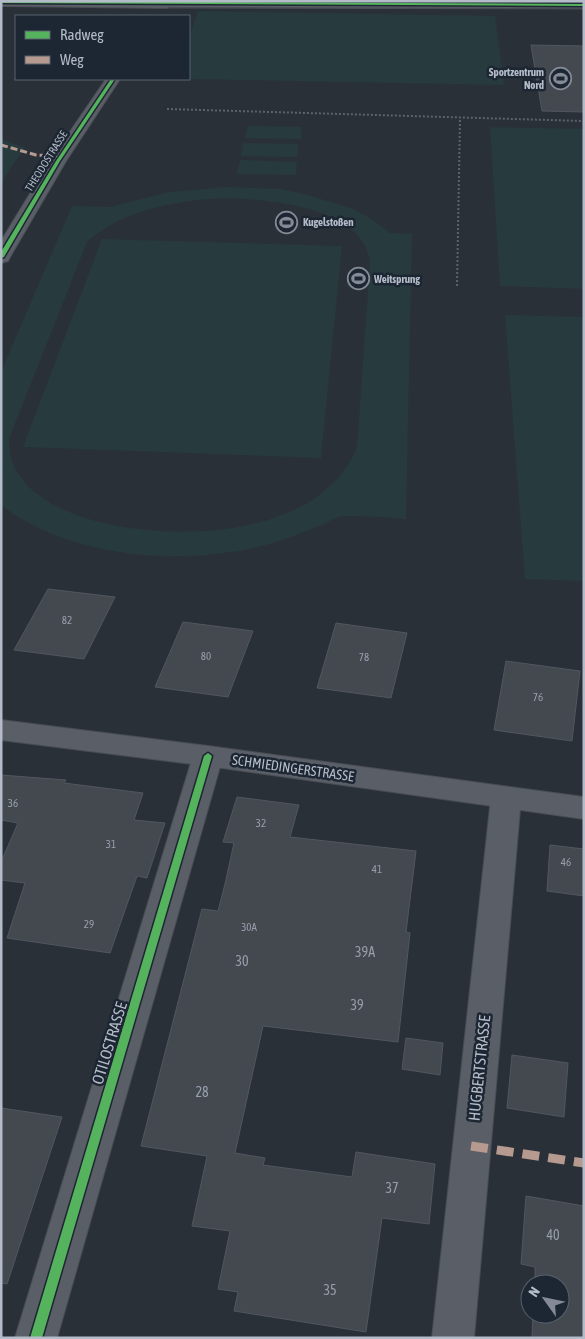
<svg xmlns="http://www.w3.org/2000/svg" width="585" height="1339" viewBox="0 0 585 1339" font-family="'Asap Condensed',sans-serif">
<style>
.green{fill:#273a3e;fill-rule:evenodd}
.building{fill:#444950;stroke:#52575f}
.lines{fill:none;stroke-linecap:round;stroke-linejoin:round}
.service-casing{stroke:#484c53;stroke-width:3}
.minor-casing{stroke:#484c53;stroke-width:2}
.tertiary-casing{stroke:#484c53;stroke-width:2}
.path{stroke:#5d636a;stroke-width:2;stroke-dasharray:2 2;stroke-linecap:butt}
.service{fill:#5a5e66;fill-rule:evenodd}
.minor{fill:#5a5e66;fill-rule:evenodd}
.tertiary{fill:#5a5e66;fill-rule:evenodd}
.quiet-far1{stroke:#b69a8f;stroke-width:3;stroke-dasharray:7 3;stroke-linecap:butt}
.quiet{stroke:#b69a8f;stroke-width:9;stroke-dasharray:17 9;stroke-linecap:butt}
.cycleway-casing{stroke:#1d2633;stroke-width:3}
.cycleway{fill:#56b35d;fill-rule:evenodd}
.labels{text-anchor:middle;stroke-width:5;stroke-linejoin:round;paint-order:stroke}
.far-poi-label{font-size:11px;font-weight:bold;fill:#b4bcc9;stroke:#1d2633;text-anchor:start}
.far-street-label{font-size:11px;fill:#b4bcc9;stroke:#1d2633}
.number-label{font-size:11px;fill:#989fab}
.street-label{font-size:14px;fill:#b4bcc9;stroke:#1d2633}
.near-number-label{font-size:14px;fill:#989fab}
.near-street-label{font-size:16px;fill:#b4bcc9;stroke:#1d2633}
</style>
<rect width="100%" height="100%" fill="#2a3038"/>
<path class="green" d="M198 11 495 16 504 85 186 79H189V37Z
M248 126 302 127 301 139 245 138Z
M490 127 584 129V289L500 286Z
M1 139 26 148 19 156 1 183Z
M243 143 299 144 297 157 241 156Z
M240 160 297 162 296 175 237 174Z
M226 187 281 189 308 195 353 209 373 220 390 233 412 234 406 519C393 518 348 514 338 517 332 519 327 523 321 525 298 535 273 544 249 549 170 565 67 556 1 505V372L72 206 110 207 169 192ZM225 198C269 200 364 206 370 263L357 447C320 539 173 543 92 520 64 511 36 500 19 475 11 465 10 452 9 439L87 242C125 208 176 201 225 198Z
M102 239 342 246 321 458 23 447Z
M505 315 584 317V581L525 579Z"/>
<path class="building" d="M531 45 584 46V112L542 111Z
M48 589 115 597 84 659 14 650Z
M183 622 253 631 228 697 155 687Z
M336 623 407 633 391 698 317 688Z
M506 661 580 671 572 741 494 730Z
M1 775 66 780 64 783 143 793 134 820 165 823 147 878 137 876 110 953 7 938 25 883 1 880V862L18 823 1 820Z
M237 797 299 805 290 837 416 851 406 932 410 933 398 1042 263 1026 235 1153 265 1158 263 1165 352 1177 356 1152 435 1164 429 1224 382 1218 366 1332 234 1311 238 1292 218 1289 230 1231 192 1226 207 1156 141 1146 202 909 218 911 225 884 234 843 223 842Z
M550 845 584 849V896L547 891Z
M406 1038 443 1043 440 1075 402 1069Z
M512 1055 568 1063 564 1117 507 1108Z
M1 1108 62 1117 7 1284 1 1283Z
M526 1196 584 1206V1338H532L533 1314H560V1284H535V1267L521 1264Z"/>
<g class="lines">
<defs>
<path id="service" d="M163 2H584V8L167 7 163 6 162 4Z"/>
<path id="minor" d="M1 1H172L174 4 167 8 1 6Z
M106 79H120L66 161 10 257 8 261 1 263V241L50 161Z
M208 746 218 749 223 756 57 1338H15L193 756 198 749Z
M506 787 517 790 521 798 474 1338H432L491 798 495 790Z"/>
<path id="tertiary" d="M1 720 208 746 584 797V819L208 766 1 740Z"/>
</defs>
<use href="#service" class="service-casing"/>
<use href="#minor" class="minor-casing"/>
<use href="#tertiary" class="tertiary-casing"/>
<path class="path" d="M167 109 584 121
M457 286 460 118"/>
<use href="#service" class="service"/>
<use href="#minor" class="minor"/>
<use href="#tertiary" class="tertiary"/>
<path class="quiet-far1" d="M1 145 36 155 62 156"/>
<path class="quiet" d="M471 1146 584 1163"/>
<defs>
<path id="cycleway" d="M1 1 584 4V6L1 3Z
M111 79H115L60 161 4 257 1 258V252L56 161Z
M208 753 212 756 42 1338H30L204 756Z"/>
</defs>
<use href="#cycleway" class="cycleway-casing"/>
<use href="#cycleway" class="cycleway"/>
</g>
<defs>
<symbol id="stadium-ring" viewBox="-11 -11 22 22"><circle r="9.5" fill="#1d2633" stroke="#848b96" stroke-width="1.5"/><path d="M0-5a6.5 5 0 1 0 0 10a6.5 5 0 1 0 0-10ZM-3.5-1.8h7v3.6h-7Z" fill="#848b96"/></symbol>
</defs>
<g fill-rule="evenodd">
<use href="#stadium-ring" x="548" y="66" width="25" height="25"/>
<use href="#stadium-ring" x="274" y="210" width="25" height="25"/>
<use href="#stadium-ring" x="346" y="266" width="25" height="25"/>
</g>
<g class="labels">
<g class="far-poi-label">
<text x="544" y="76" text-anchor="end">Sportzentrum<tspan x="544" dy="13">Nord</tspan></text>
<text x="303" y="226">Kugelstoßen</text>
<text x="374" y="283">Weitsprung</text>
</g>
<g class="far-street-label">
<text transform="translate(46 161) rotate(-58)" y="4">THEODOSTRASSE</text>
</g>
<g class="number-label">
<text x="67" y="624">82</text>
<text x="206" y="660">80</text>
<text x="364" y="661">78</text>
<text x="538" y="701">76</text>
<text x="13" y="807">36</text>
<text x="261" y="827">32</text>
<text x="111" y="848">31</text>
<text x="566" y="866">46</text>
<text x="377" y="873">41</text>
<text x="89" y="928">29</text>
<text x="249" y="931">30A</text>
</g>
<g class="street-label">
<text transform="translate(293 768) rotate(8)" y="5">SCHMIEDINGERSTRASSE</text>
</g>
<g class="near-number-label">
<text x="365" y="957">39A</text>
<text x="242" y="966">30</text>
<text x="357" y="1010">39</text>
<text x="202" y="1097">28</text>
<text x="392" y="1193">37</text>
<text x="553" y="1240">40</text>
<text x="330" y="1295">35</text>
</g>
<g class="near-street-label">
<text transform="translate(109 1043) rotate(-73)" y="6">OTILOSTRASSE</text>
<text transform="translate(479 1068) rotate(-84)" y="6">HUGBERTSTRASSE</text>
</g>
</g>
<rect width="585" height="1339" fill="none" stroke="#b4bcc9" stroke-width="5"/>
<rect x="15" y="15" width="175" height="65" fill="#1d2633" stroke="#59626f"/>
<rect x="25" y="31" width="25" height="8" fill="#56b35d" stroke="#59626f"/>
<text x="60" y="40" font-size="15" fill="#b4bcc9">Radweg</text>
<rect x="25" y="56" width="25" height="8" fill="#b69a8f" stroke="#59626f"/>
<text x="60" y="65" font-size="15" fill="#b4bcc9">Weg</text>
<g transform="translate(545 1299) rotate(303)"><circle r="24" fill="#1d2633" stroke="#59626f"/>
<path d="M0-4L9 19L0 12L-9 19Z" fill="#848b96"/>
<text y="-8" font-size="14" font-weight="bold" text-anchor="middle" fill="#b4bcc9">N</text>
</g>
</svg>
